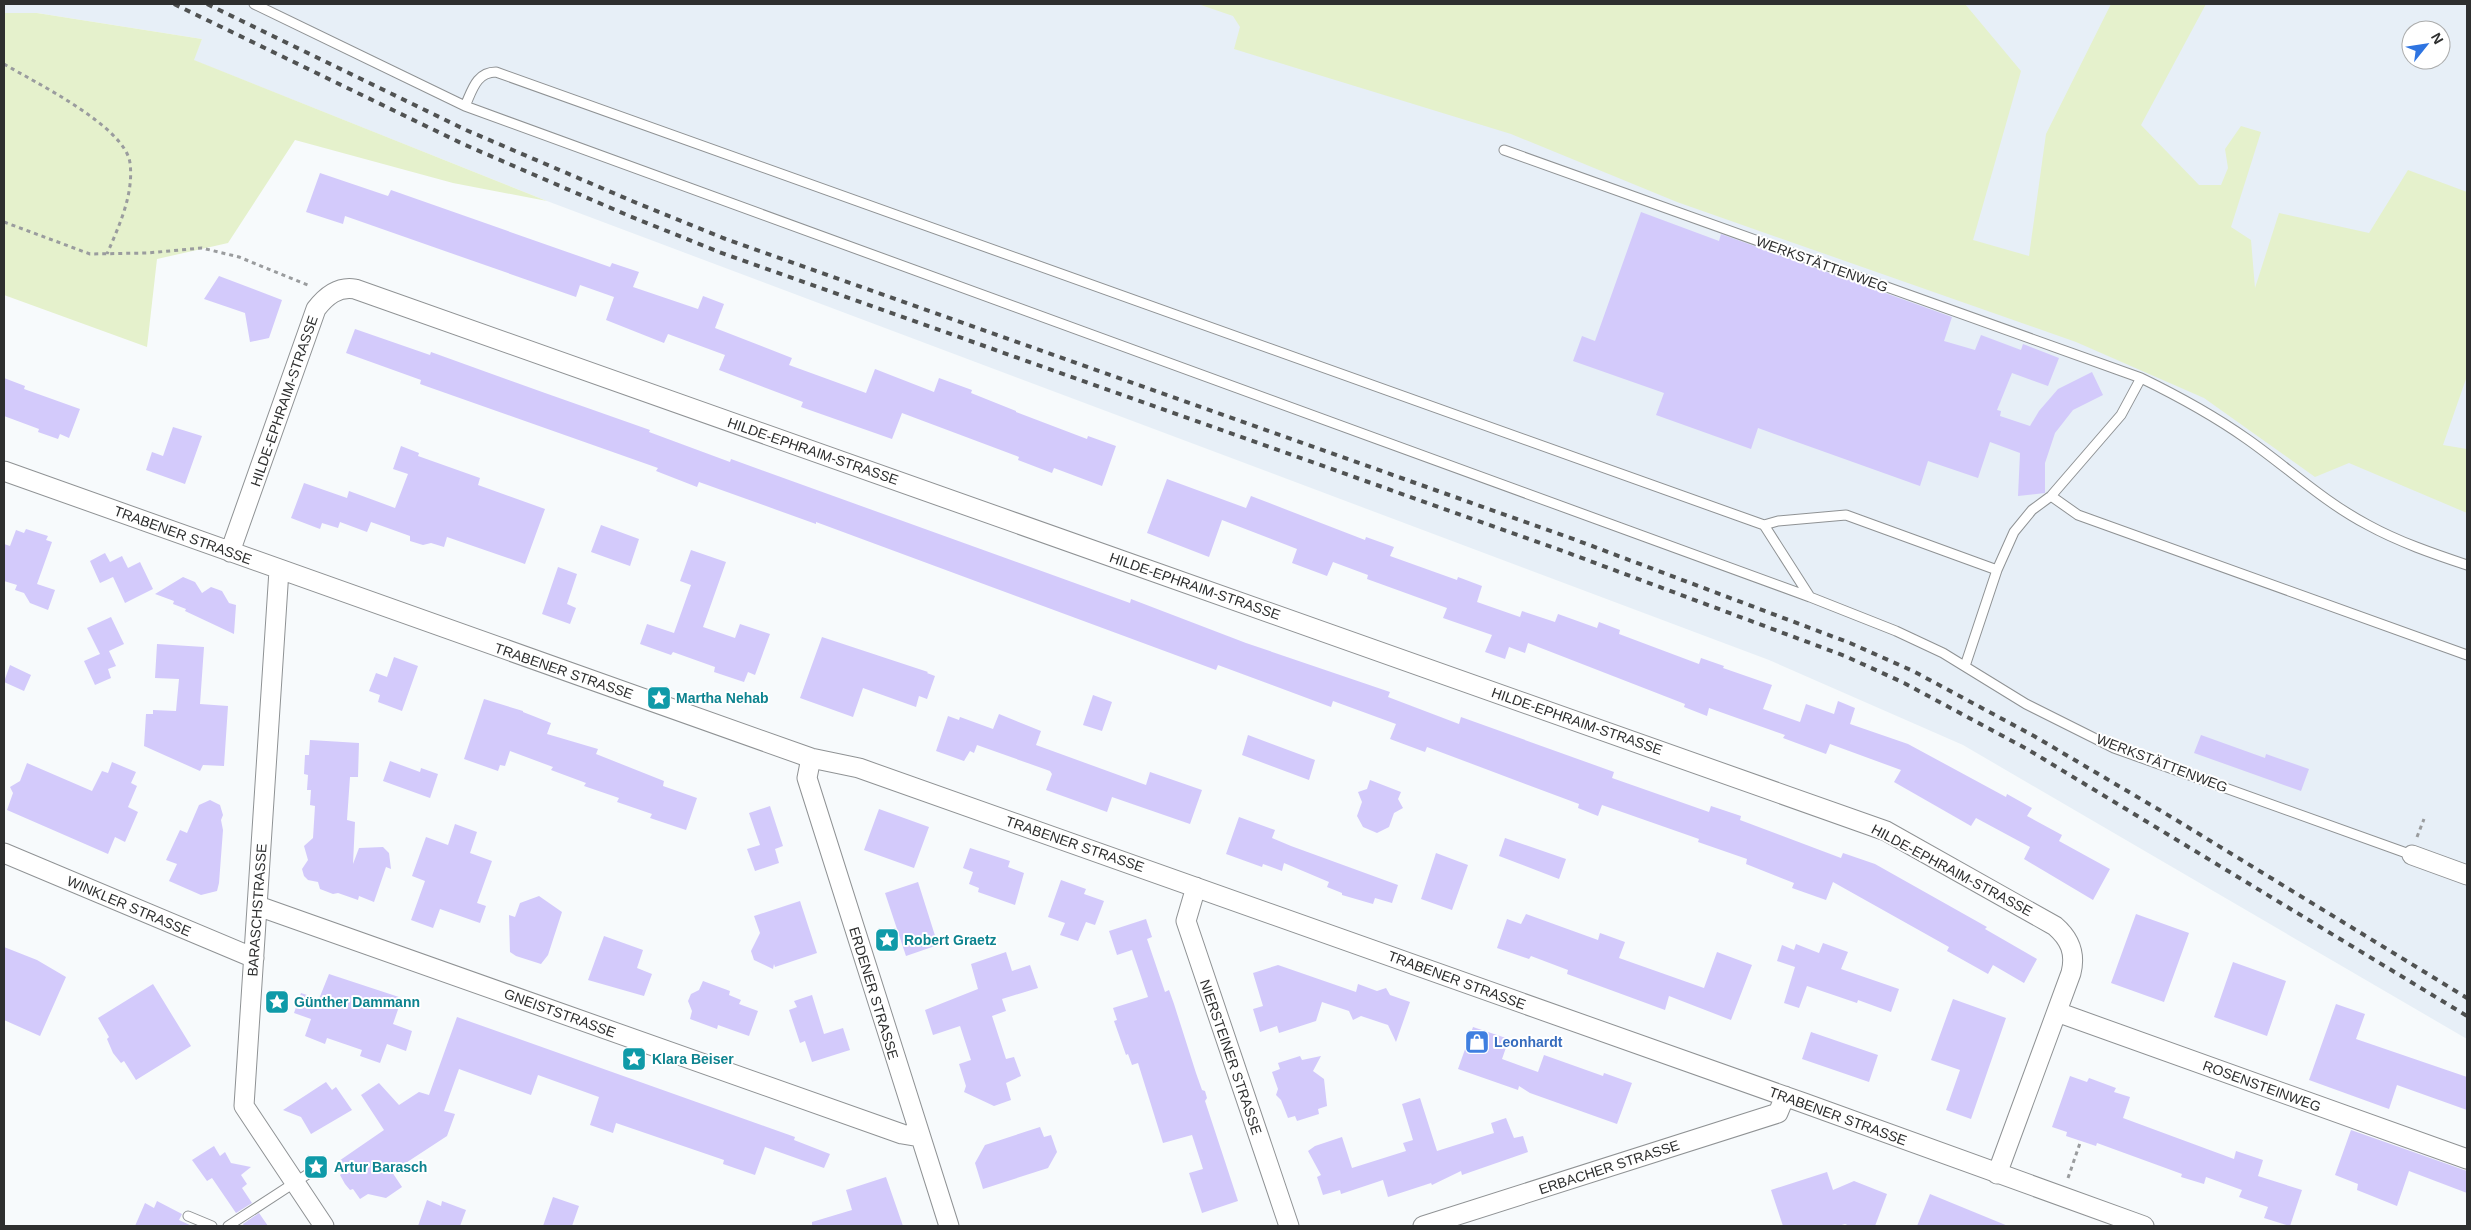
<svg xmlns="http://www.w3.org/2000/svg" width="2471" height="1230" viewBox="0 0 2471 1230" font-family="Arial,sans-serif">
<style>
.built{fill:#e7eff7;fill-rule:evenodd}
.green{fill:#e5f1cc}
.building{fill:#d3cafb}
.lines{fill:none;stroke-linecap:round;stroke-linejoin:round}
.service-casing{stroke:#8f9294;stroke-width:11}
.minor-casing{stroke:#8f9294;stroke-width:21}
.path{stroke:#9a9c9e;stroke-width:3;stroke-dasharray:4 4;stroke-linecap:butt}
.service{stroke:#fff;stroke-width:9}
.minor{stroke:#fff;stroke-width:19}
.rail{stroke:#505252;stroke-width:4;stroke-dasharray:6 6;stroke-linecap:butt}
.labels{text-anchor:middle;stroke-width:4;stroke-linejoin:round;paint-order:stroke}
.street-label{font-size:14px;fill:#2e2f2f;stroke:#fff}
.culture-label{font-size:14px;font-weight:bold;fill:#0d838f;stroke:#fff;text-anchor:start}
.shop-label{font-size:14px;font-weight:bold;fill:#366cbe;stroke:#fff;text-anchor:start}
</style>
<rect width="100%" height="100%" fill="#f7fafc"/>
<path class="built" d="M4 4H2467V1039L1963 745 1769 660 547 201 193 60 202 39 37 13H4ZM2411 30H2441V60H2411Z"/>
<path class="green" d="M1198 4H1965L2021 71 1973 240 2029 256 2046 134 2111 4H2206L2141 125 2199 185H2221L2228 168 2225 149 2241 126 2261 132 2231 227 2251 240 2255 288 2279 213 2369 233 2408 170 2467 192V376L2443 445 2467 449V513L2349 463 2315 477 2204 398 2076 342 1677 202 1511 134 1234 49 1240 27 1233 16Z
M4 13H37L202 39 194 60 547 201 453 183 295 140 228 243 157 259 147 347 4 295Z"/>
<path class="building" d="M320 173 388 196 391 190 610 267 612 263 639 272 633 287 698 309 703 296 724 304 715 328 792 358 789 365 866 393 875 369 934 392 939 378 972 390 971 393 1016 411V412L1087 439 1088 436 1116 446 1102 486 1054 468 1052 473 1018 460 1019 457 902 413 892 439 801 407 803 402 719 370 725 355 668 334 664 343 606 320 614 297 580 285 576 297 345 216 343 224 306 212Z
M1641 212 1719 241 1721 234 1952 317 1944 341 1975 350 1981 335 2021 350 2023 344 2059 358 2048 386 2012 373 1997 410 2001 411 2000 416 2030 426 2039 411 2058 389 2092 372 2103 395 2073 410 2055 433 2045 463V493L2018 496 2020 453 1990 442 1978 478 1928 461 1920 486 1758 428 1751 449 1656 415 1664 393 1573 361 1582 336 1595 341Z
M219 276 282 300 269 338 250 342 245 313 204 299Z
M355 329 430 355 431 352 545 393 650 430 649 432 730 462 731 459 1130 603 1131 599 1246 643 1390 692 1388 697 1459 724 1461 717 1614 772 1612 778 1709 812 1711 806 1741 816 1740 820 1841 858 1843 853 1875 864 1987 927 1985 929 2037 959 2024 983 1993 965 1988 974 1947 951 1949 947 1833 882 1826 900 1792 888 1794 883 1746 864 1747 859 1698 842 1699 839 1602 805 1598 816 1578 808 1579 804 1427 747 1425 752 1390 739 1396 724 1333 701 1331 707 1218 665 1216 670 816 522V524L699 482 697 487 656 471 658 468 420 384 421 380 346 353Z
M4 378 25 386 24 389 80 409 69 438 60 434 58 439 38 432 39 429 4 416Z
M173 427 202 436 185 484 146 470 152 452 163 456Z
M401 446 419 453 418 456 480 478 478 485 545 509 525 564 447 537 444 547 431 543 423 545 410 541V536L371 522 367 532 340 522 338 528 322 523 320 529 291 518 304 483 347 498 349 491 395 508 408 474 393 469Z
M1167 479 1246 508 1251 496 1365 540 1366 537 1394 547 1390 556 1457 580 1458 577 1482 586 1477 602 1520 617 1522 611 1555 622 1558 614 1597 628 1599 622 1620 630 1619 634 1699 664 1701 658 1724 666 1723 668 1772 685 1763 709 1800 722 1806 704 1834 714 1838 701 1855 708 1850 724 1908 744 2006 797 2007 794 2032 808 2027 816 2062 835 2059 841 2110 869 2093 900 2024 859 2030 847 1976 818 1971 826 1894 782 1901 770 1830 744 1826 754 1783 738 1785 735 1709 708 1707 716 1684 707 1685 704 1528 643 1525 653 1509 647 1505 659 1485 652 1492 635 1443 618 1447 608 1367 579 1368 575 1333 562 1327 576 1292 563 1297 549 1222 520 1209 557 1147 533Z
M601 525 639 539 630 566 591 552Z
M26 529 48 536 46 540 52 542 37 584 55 590 48 610 30 603 24 593 15 590 17 585 4 581V544L10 546 16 530 24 533Z
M691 550 726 562 703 627 735 638 740 624 770 634 755 675 748 672 744 682 714 672 715 667 673 652 671 655 640 644 647 624 674 633 691 585 680 581Z
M105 553 110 562 122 556 128 568 140 562 153 589 125 603 113 577 100 583 90 561Z
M558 567 577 574 567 604 576 608 570 624 542 614Z
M183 577 195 582 202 593 211 587 222 591 229 603 236 605 234 634 185 611 186 609 173 604 174 601 155 594Z
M111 617 124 644 109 651 116 666 108 669 111 678 95 685 84 661 100 654 87 628Z
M822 637 928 672 927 673 935 676 927 699 919 696 916 707 863 688 853 717 800 698Z
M157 644 204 647 200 704 228 706 224 766 203 765 200 771 144 746 146 714H153V710L176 711 179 679 155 678Z
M394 657 418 666 402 711 378 702 380 695 369 691 376 673 387 677Z
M10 665 31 675 24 691 4 682Z
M1093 695 1112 702 1102 731 1083 725Z
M484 699 523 711V712L551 723 547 734 598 749 596 754 664 781 663 786 697 798 686 830 650 818 652 814 617 802 619 798 584 786 586 783 551 770 553 767 510 751 505 766 500 765 498 771 464 759Z
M999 714 1041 731 1036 745 1146 785 1150 772 1202 790 1190 824 1112 797 1107 812 1046 790 1052 774 1050 771 977 745 974 753 970 751 964 761 936 751 948 716 959 720 960 717 993 729Z
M1248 735 1315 760 1309 780 1242 755Z
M2201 735 2265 758 2266 754 2309 769 2301 791 2194 753Z
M310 740 359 743 358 777H350L347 820 355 822 353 864 359 848 383 847 389 853 391 869 386 867 374 902 359 896 358 900 338 893 333 894 320 889 318 882 308 880 304 876 302 869 308 860 304 846 313 838 315 806 310 805 311 790H307L308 775 304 774 305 755H309Z
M390 761 420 772 421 768 438 774 430 798 383 781Z
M112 762 136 772 131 783 137 786 128 807 138 812 125 842 115 837 108 854 7 810 13 793 10 787 20 781 27 763 92 791 102 771 108 773Z
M1370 780 1401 792 1398 799 1403 808 1394 813 1389 827 1377 833 1363 827 1357 816 1362 802 1358 792 1367 789Z
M210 800 220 805 223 815 221 820 223 830 219 883 217 891 201 895 169 881 177 864 166 860 180 830 187 833 199 805Z
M770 806 783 846 775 849 779 863 755 871 747 849 760 845 749 813Z
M879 809 929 827 914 868 864 850Z
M1239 817 1275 830 1272 838 1291 846 1398 885 1392 903 1375 898 1373 904 1342 895V893L1327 887 1329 882 1284 863 1282 871 1263 864 1262 867 1226 854Z
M455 824 477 832 470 853 492 861 477 903 486 906 480 923 440 909 433 928 411 920 425 881 412 876 426 837 448 845Z
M1505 838 1566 859 1559 879 1499 856Z
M970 848 1010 861 1008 867 1024 873 1015 905 978 892 979 888 969 884 973 872 963 868Z
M1436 853 1468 865 1452 910 1421 899Z
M1061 880 1086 889 1084 894 1104 901 1095 925 1086 922 1078 941 1060 935 1065 923 1048 917Z
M918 882 938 945 906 956 885 893Z
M539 896 562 912 548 955 541 964 516 956 510 952 509 915 515 917 520 903Z
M800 901 817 953 775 967 774 964 773 969 754 960 751 951 760 933 754 916Z
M1526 914 1598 940 1600 933 1625 942 1619 958 1704 988 1717 952 1752 965 1731 1020 1669 996 1665 1010 1567 974 1568 970 1531 956 1529 959 1497 948 1507 919 1521 924Z
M2136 914 2189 933 2164 1002 2111 983Z
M1146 919 1152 937 1147 939 1165 992 1169 990 1174 1004 1196 1073 1202 1090 1205 1091 1207 1098 1205 1101 1238 1201 1202 1213 1189 1173 1203 1169 1192 1135 1163 1143 1138 1063 1132 1065 1128 1054 1126 1055 1114 1021 1117 1020 1113 1008 1148 997 1132 950 1117 955 1109 931Z
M604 936 643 950 637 968 652 974 644 996 588 980Z
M1823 943 1848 952 1841 969 1899 989 1891 1012 1858 1000 1857 1003 1807 986 1799 1008 1784 1003 1795 967 1777 961 1782 945 1794 950 1796 944 1819 953Z
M4 947 37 960 66 977 40 1036 4 1020Z
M1006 952 1012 971 1030 965 1038 988 1002 999 1006 1011 992 1016 1006 1059 1014 1057 1021 1076 1006 1083 1011 1100 994 1106 964 1092 966 1086 959 1064 971 1060 960 1026 933 1035 925 1010 978 989 971 964Z
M2233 962 2286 981 2267 1036 2214 1017Z
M1278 965 1356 992 1358 984 1377 991 1386 988 1390 995 1410 1002 1396 1042 1388 1025 1361 1016 1353 1020 1349 1011 1322 1002 1316 1021 1279 1033 1277 1026 1260 1032 1253 1009 1263 1006 1253 973Z
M329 974 402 998 393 1024 412 1031 406 1051 387 1044 380 1063 360 1056 362 1050 327 1038 325 1044 305 1036 311 1019 294 1013 301 993 319 999Z
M703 981 730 991 729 995 741 1000 739 1004 758 1011 749 1036 718 1025 717 1029 690 1019 692 1011 688 1001 691 994 699 990Z
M153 984 191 1046 136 1080 124 1061 121 1063 113 1053 107 1039 109 1037 98 1018Z
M812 995 824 1034 843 1028 850 1050 812 1062 805 1041 800 1043 789 1010 797 1007 794 1001Z
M1953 999 2006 1018 1971 1119 1946 1110 1960 1070 1931 1060Z
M2336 1004 2365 1014 2356 1039 2467 1077V1110L2397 1085 2389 1109 2309 1080Z
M457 1017 795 1137 794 1140 830 1154 824 1168 765 1147 755 1175 723 1164 724 1160 616 1123 613 1133 590 1125 599 1097 538 1075 531 1095 459 1069 444 1111 455 1114 447 1136 392 1172 402 1187 386 1198 368 1194 360 1199 353 1189 350 1190 345 1184 340 1175 342 1173 336 1163 384 1130 361 1095 379 1083 399 1105 419 1092 429 1095Z
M1473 1027 1509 1039 1502 1059 1538 1072 1544 1055 1603 1076 1604 1073 1632 1083 1617 1124 1530 1093 1519 1086 1518 1090 1458 1069Z
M1811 1032 1878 1055 1869 1082 1802 1059Z
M1300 1056 1302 1060 1321 1056 1313 1071 1324 1079 1327 1106 1318 1109 1319 1114 1297 1121 1295 1116 1288 1118 1281 1100 1276 1095 1278 1089 1272 1072 1280 1069 1278 1063Z
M2070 1076 2087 1082 2089 1078 2116 1088 2114 1092 2130 1097 2123 1118 2234 1159 2236 1151 2263 1160 2258 1176 2302 1190 2290 1226 2264 1218 2268 1207 2239 1197 2242 1190 2206 1177 2204 1184 2181 1177 2182 1174 2097 1143 2096 1146 2066 1136 2067 1132 2052 1127Z
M326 1082 332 1090 336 1087 352 1110 311 1134 301 1117 283 1110Z
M1420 1098 1437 1151 1494 1133 1491 1123 1506 1118 1514 1138 1523 1136 1528 1152 1462 1175 1461 1171 1432 1185 1431 1183 1388 1197 1383 1180 1341 1194 1340 1190 1323 1195 1317 1177 1321 1175 1308 1151 1315 1146 1342 1137 1352 1168 1406 1151 1403 1143 1413 1140 1402 1104Z
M1040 1127 1044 1137 1051 1135 1057 1152 1048 1168 983 1189 975 1163 985 1145Z
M2351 1130 2467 1171V1193L2409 1171 2397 1206 2357 1190 2358 1184 2335 1175Z
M214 1146 220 1156 225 1152 231 1163 251 1167 241 1175 247 1184 242 1188 252 1203 236 1213 212 1178 207 1181 192 1160Z
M1827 1172 1833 1190 1854 1181 1887 1194 1875 1226H1850L1845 1224 1838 1226H1783L1771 1190Z
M886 1177 903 1226H812V1222L852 1210 846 1190Z
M1930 1194 2008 1226H1917Z
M553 1197 579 1206 572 1226H543Z
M427 1200 441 1206 442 1201 466 1210 460 1226H418Z
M157 1201 182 1214 179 1220 192 1226H135L145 1203 154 1208Z
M259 1213 268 1226H244L243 1224Z"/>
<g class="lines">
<defs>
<path id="service" d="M254 4 465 106 1810 597 1896 631 1943 653 2026 704 2114 748 2412 855
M465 106C472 91 476 72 496 72L1764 525 1810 597
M1504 150 2141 378C2178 396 2213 415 2247 439 2287 467 2324 502 2368 525 2399 542 2434 554 2467 565
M2051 496 2078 515 2467 655
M1764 525 1778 521 1846 515 1997 570
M1965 666 1997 570 2014 532 2032 510 2051 496 2121 415 2141 378
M188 1216 212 1226
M228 1226 311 1172"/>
<path id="minor" d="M4 471 811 758 859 768 1804 1103 2144 1226
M230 552 316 309C326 296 338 286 355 289L1886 831 2055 926C2070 939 2076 953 2071 973L1997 1174
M279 570 244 1106 324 1226
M811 758 807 778 949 1226
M4 853 254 958
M2412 855 2467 875
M1196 887 1186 921 1289 1226
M258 906 902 1134 920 1137
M2057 1012 2467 1159
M1423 1226 1778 1113 1785 1096"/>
</defs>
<use href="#service" class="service-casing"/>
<use href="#minor" class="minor-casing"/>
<path class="path" d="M4 64C34 82 125 126 130 163 134 194 119 226 107 254
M4 222 90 254 147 253 202 248 239 257 310 286
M2417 837 2424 819
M2068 1178 2080 1143"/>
<use href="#service" class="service"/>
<use href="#minor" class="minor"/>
<path class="rail" d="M174 4 463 144 627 215 719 252 1563 551 1845 656 1904 683 2027 749 2467 1016
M207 4 466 130 632 201 723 238 1568 537 1850 643 1913 671 2034 736 2173 818 2467 998"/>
</g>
<defs>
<symbol id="sight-square" viewBox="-11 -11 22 22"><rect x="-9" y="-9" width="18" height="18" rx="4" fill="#0f9aa8" stroke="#fff"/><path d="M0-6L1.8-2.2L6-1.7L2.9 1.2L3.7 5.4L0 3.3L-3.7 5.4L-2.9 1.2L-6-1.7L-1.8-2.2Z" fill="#fff"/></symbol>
<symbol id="shop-square" viewBox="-11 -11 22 22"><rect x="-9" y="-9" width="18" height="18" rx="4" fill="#3f7fe0" stroke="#fff"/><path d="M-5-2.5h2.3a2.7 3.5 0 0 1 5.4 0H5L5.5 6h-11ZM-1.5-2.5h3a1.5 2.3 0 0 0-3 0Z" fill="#fff"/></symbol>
</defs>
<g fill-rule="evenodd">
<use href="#sight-square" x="645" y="684" width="28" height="28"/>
<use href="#sight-square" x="873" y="926" width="28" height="28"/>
<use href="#sight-square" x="263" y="988" width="28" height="28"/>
<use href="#shop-square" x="1463" y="1028" width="28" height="28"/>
<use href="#sight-square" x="620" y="1045" width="28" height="28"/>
<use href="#sight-square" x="302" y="1153" width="28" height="28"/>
</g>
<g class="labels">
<g class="street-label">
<text transform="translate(1822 264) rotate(20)" y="5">WERKSTÄTTENWEG</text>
<text transform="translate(284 401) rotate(-71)" y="5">HILDE-EPHRAIM-STRASSE</text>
<text transform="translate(813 451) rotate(19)" y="5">HILDE-EPHRAIM-STRASSE</text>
<text transform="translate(183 535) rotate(20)" y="5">TRABENER STRASSE</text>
<text transform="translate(1195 586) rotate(19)" y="5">HILDE-EPHRAIM-STRASSE</text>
<text transform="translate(564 671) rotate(19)" y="5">TRABENER STRASSE</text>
<text transform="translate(1577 721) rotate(19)" y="5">HILDE-EPHRAIM-STRASSE</text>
<text transform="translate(2162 763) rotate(21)" y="5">WERKSTÄTTENWEG</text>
<text transform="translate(1075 844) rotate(19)" y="5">TRABENER STRASSE</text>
<text transform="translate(1952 870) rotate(28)" y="5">HILDE-EPHRAIM-STRASSE</text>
<text transform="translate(129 906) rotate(23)" y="5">WINKLER STRASSE</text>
<text transform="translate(257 910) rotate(-86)" y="5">BARASCHSTRASSE</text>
<text transform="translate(1457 980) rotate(20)" y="5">TRABENER STRASSE</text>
<text transform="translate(874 993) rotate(73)" y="5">ERDENER STRASSE</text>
<text transform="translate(560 1013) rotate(20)" y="5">GNEISTSTRASSE</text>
<text transform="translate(1231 1057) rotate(71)" y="5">NIERSTEINER STRASSE</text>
<text transform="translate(2262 1086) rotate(20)" y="5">ROSENSTEINWEG</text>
<text transform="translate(1838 1116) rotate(20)" y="5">TRABENER STRASSE</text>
<text transform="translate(1609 1167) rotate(-18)" y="5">ERBACHER STRASSE</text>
</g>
<g class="culture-label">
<text x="676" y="703">Martha Nehab</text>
<text x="904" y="945">Robert Graetz</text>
<text x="294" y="1007">Günther Dammann</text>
<text x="652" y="1064">Klara Beiser</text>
<text x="334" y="1172">Artur Barasch</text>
</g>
<g class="shop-label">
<text x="1494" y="1047">Leonhardt</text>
</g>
</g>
<rect width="2471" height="1230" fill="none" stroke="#2e2f2f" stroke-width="10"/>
<g transform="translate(2426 45) rotate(60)"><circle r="24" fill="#ffffff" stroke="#abacac"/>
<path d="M0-4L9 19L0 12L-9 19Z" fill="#2e74e1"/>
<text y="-8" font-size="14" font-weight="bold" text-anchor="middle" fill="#2e2f2f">N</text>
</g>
</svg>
